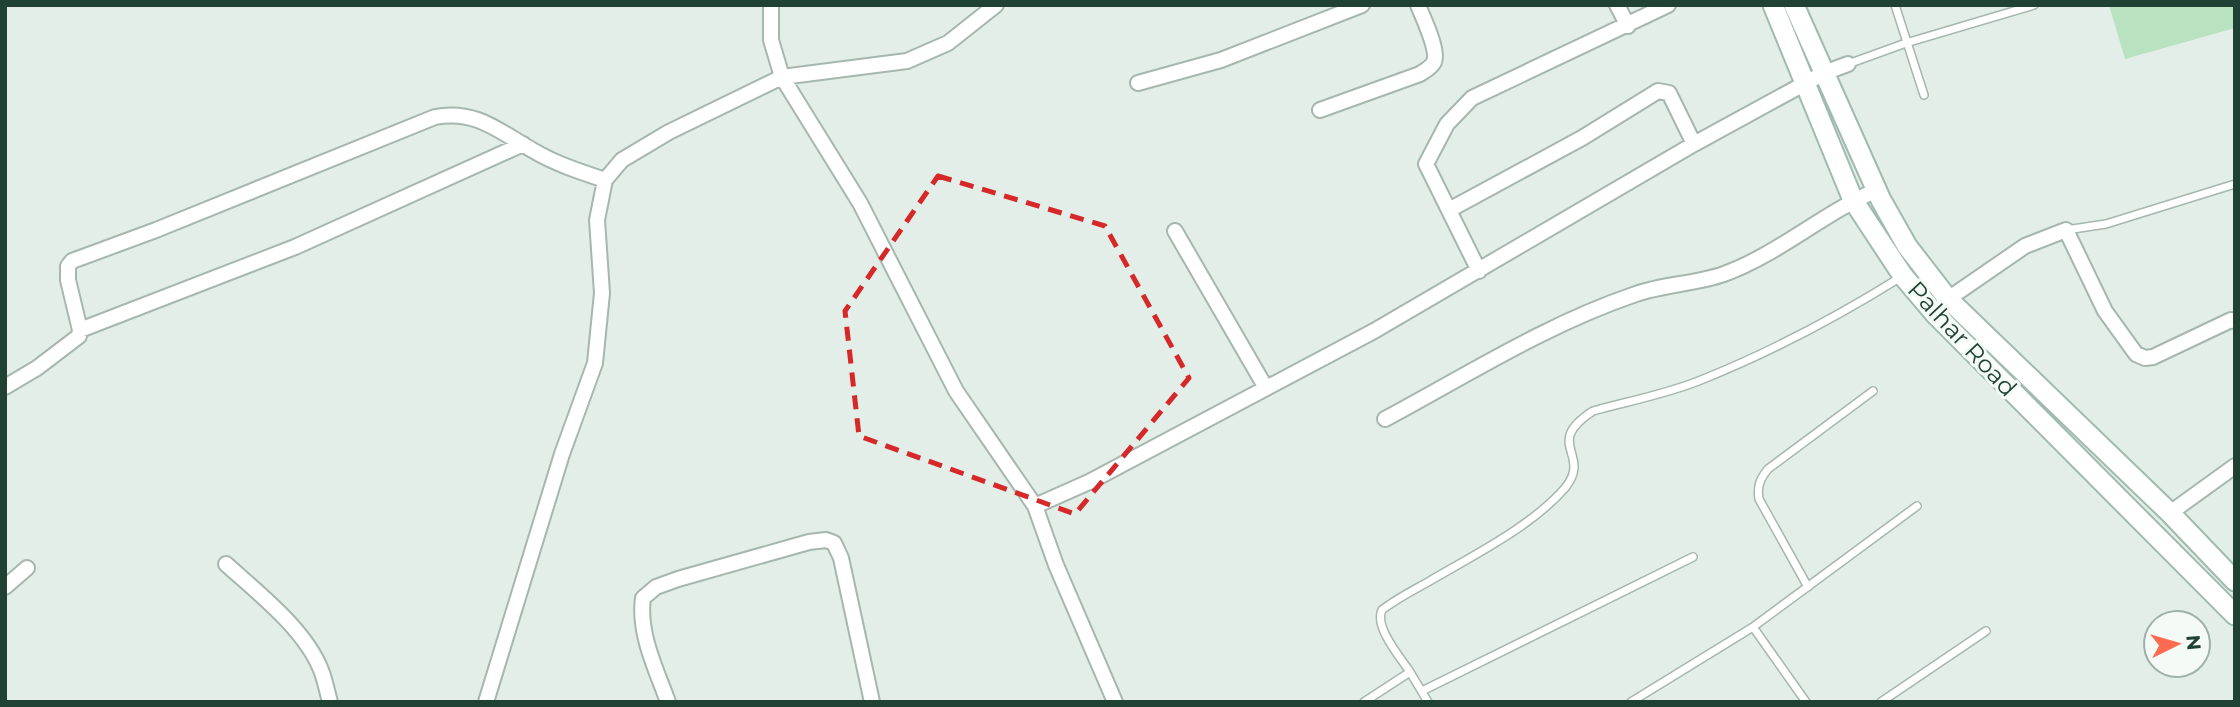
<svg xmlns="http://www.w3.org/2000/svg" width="2240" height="707" viewBox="0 0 2240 707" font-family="Montserrat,sans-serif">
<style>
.green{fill:#b9e2c0}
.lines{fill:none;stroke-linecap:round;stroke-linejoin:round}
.lane-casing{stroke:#a5b7af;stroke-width:10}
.street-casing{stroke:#a5b7af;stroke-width:18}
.secondary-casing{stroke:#9fbbaf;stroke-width:23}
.lane{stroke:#fff;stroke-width:7}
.street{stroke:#fff;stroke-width:14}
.secondary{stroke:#fff;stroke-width:19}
.marked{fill:none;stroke:#d62828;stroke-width:5;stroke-dasharray:14 9;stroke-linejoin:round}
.labels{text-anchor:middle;stroke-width:6;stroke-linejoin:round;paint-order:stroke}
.street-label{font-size:24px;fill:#204235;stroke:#f4faf6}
</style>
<rect width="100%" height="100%" fill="#e3eee8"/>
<path class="green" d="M2109 5H2235V28L2125 59Z"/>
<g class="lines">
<defs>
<path id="lane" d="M1895 5 1924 95
M1848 64 1906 43 2034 5
M2066 230 2106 224 2235 184
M1808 587 1759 499C1757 486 1760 479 1768 469L1873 391
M1753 627 1806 702
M1410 672C1400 657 1374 627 1382 610 1396 599 1412 591 1428 582 1472 556 1531 527 1565 488 1593 454 1542 444 1593 411 1629 401 1667 394 1701 380 1771 352 1837 317 1901 277
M1422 691 1693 557
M1364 702 1410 672 1428 702
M1631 702 1753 627 1917 506
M1881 702 1986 631"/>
<path id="street" d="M771 5V40L782 77 860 203 956 391 1035 506 1089 482 1374 331 1694 144 1824 73 1848 64
M1617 5 1628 26
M1138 83 1221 60 1362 5
M1320 110 1420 74C1424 71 1431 68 1434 62 1439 50 1423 18 1418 5
M1449 210 1582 138 1658 91 1669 93 1694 144
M1175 231 1266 388
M1479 271 1426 164 1447 124 1472 98 1668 5
M1943 305 1948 299 2025 246 2066 230 2105 311 2136 354 2145 358 2153 357 2231 320 2235 321
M80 330 295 247 523 144
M5 387 37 368 79 336 80 330 68 280V266L72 261 156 230 435 117C476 109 500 132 534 151 556 164 581 172 605 180
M1385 419C1467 375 1547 324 1636 294 1664 284 1696 284 1724 274 1779 254 1823 213 1877 190
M1035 506 1056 565 1115 702
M2170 513 2235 466
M226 564C258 593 305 629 321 670 325 680 327 691 330 702
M5 587 27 568
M486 702 562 454 595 363 602 293 597 220 605 180 622 160 669 132 782 77 907 61 948 43 996 5
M668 702C656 669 638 633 643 598L656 587 678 579 809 542 826 540 834 543 841 558 872 702"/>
<path id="secondary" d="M1773 5 1853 200 1903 276 1936 315 2235 615
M1794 5 1881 200 1907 246 1948 299 2170 513 2235 581"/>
</defs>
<use href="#lane" class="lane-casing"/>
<use href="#street" class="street-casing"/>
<use href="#secondary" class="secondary-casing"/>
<use href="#lane" class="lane"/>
<use href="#street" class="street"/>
<use href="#secondary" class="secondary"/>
</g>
<path class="marked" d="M938 176 1105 226 1189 378 1075 514 859 436 845 311Z"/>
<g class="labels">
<g class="street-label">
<text transform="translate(1962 339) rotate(47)" y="8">Palhar Road</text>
</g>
</g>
<rect width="2240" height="707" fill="none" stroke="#204235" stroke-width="14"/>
<g transform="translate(2177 644) rotate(85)"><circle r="33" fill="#f4faf6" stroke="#9fb0a9" stroke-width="2"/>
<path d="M0-5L12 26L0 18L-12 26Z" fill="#ff6a50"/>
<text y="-10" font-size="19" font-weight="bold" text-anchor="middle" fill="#204235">N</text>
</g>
</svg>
